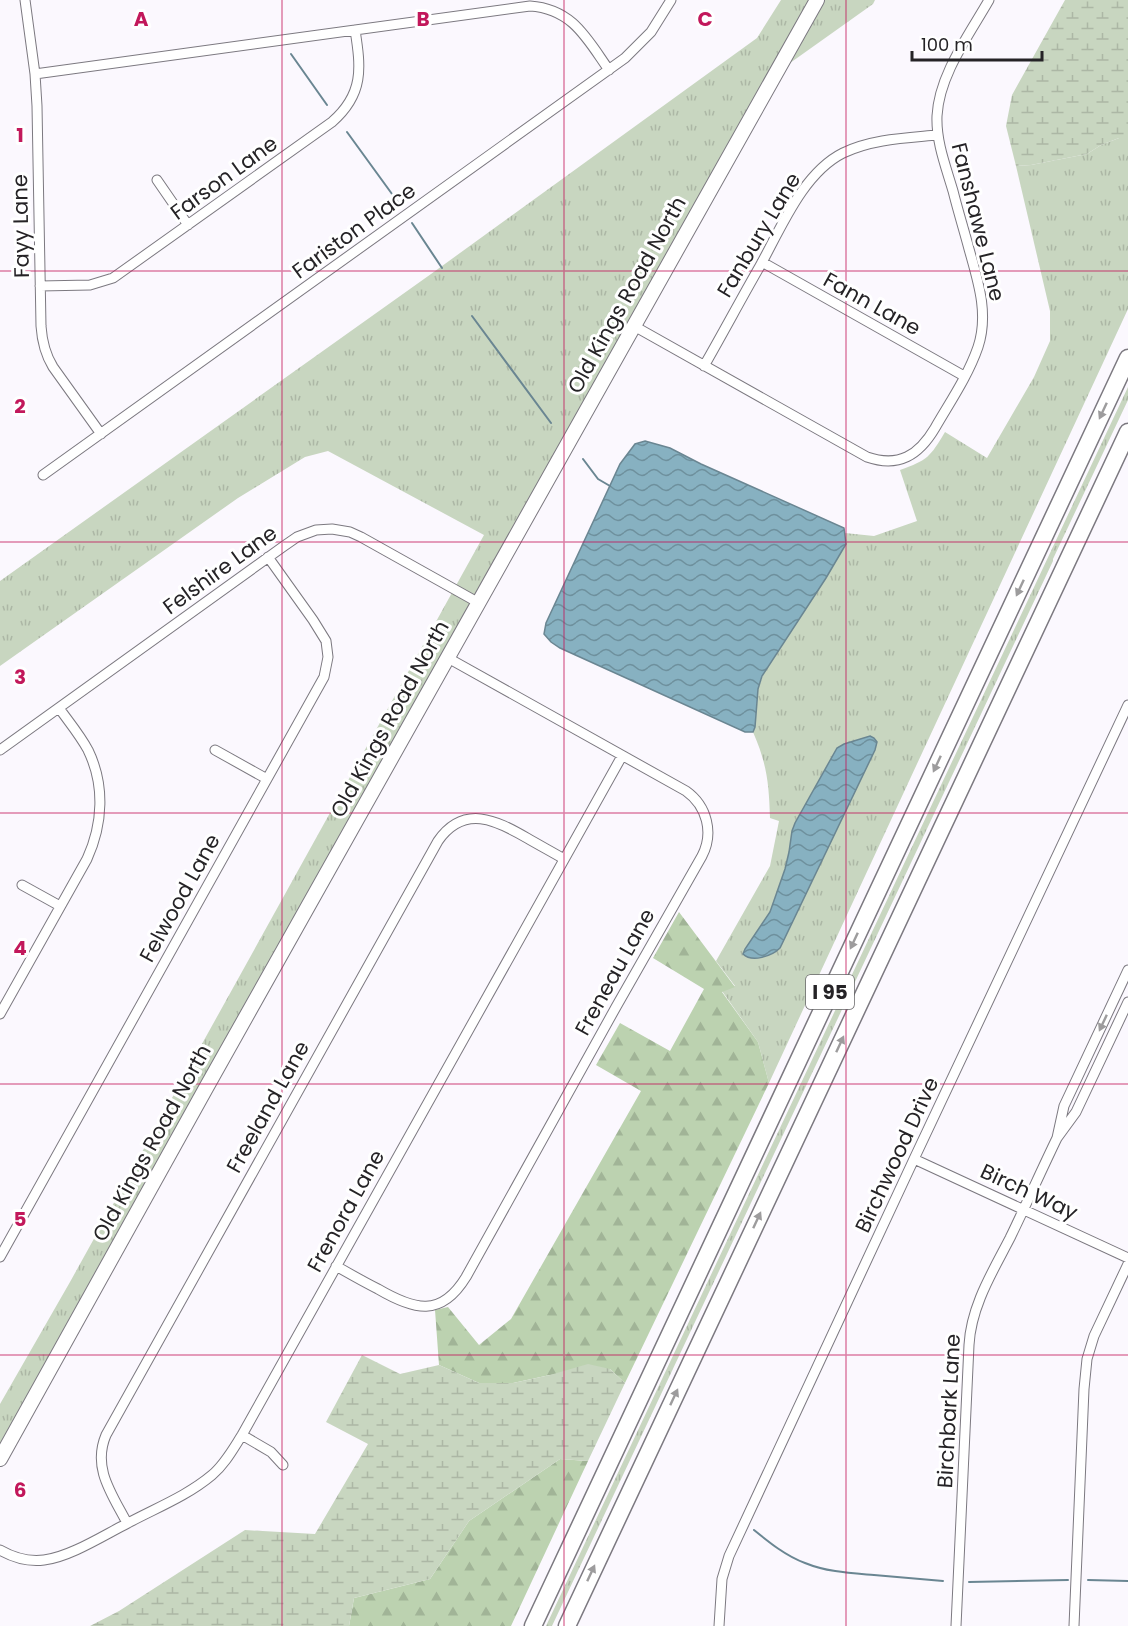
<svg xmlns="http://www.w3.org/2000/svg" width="1128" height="1626" viewBox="0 0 1128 1626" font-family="Poppins,sans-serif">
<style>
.grass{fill:url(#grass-tufts)}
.forest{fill:url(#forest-firs)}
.wetland{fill:url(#wetland-marsh)}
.water{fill:url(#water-waves);stroke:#6a8692;stroke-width:1.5}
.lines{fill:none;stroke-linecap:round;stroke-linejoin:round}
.stream{stroke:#6a8692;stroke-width:2}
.street-casing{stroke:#7c7980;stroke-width:11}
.secondary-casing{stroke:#7c7980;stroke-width:16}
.highway-casing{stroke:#7c7980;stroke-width:19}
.street{stroke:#fff;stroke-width:9}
.secondary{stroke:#fff;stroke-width:14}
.highway{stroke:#fff;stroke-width:16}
.oneway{fill:#9d9c9d}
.grid{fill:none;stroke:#c2185b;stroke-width:1.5;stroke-opacity:0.55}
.labels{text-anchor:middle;stroke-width:6;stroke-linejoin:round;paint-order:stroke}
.shield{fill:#fff;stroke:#666567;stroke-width:1.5}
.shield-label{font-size:20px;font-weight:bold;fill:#252326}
.street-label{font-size:21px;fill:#252326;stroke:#fff}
.grid-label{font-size:20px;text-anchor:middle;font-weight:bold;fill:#c2185b;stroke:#fff;stroke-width:6;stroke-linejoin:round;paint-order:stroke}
</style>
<defs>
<pattern id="grass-tufts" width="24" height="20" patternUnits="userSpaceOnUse" patternTransform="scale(1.5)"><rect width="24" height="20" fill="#c8d6c0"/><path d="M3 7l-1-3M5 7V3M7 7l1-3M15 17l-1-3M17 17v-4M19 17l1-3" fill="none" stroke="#acb7a5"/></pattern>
<pattern id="forest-firs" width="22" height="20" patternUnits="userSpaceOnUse" patternTransform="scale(1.5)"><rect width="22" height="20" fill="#bcd2b0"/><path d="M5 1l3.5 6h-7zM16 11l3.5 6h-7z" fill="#a1b497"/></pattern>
<pattern id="wetland-marsh" width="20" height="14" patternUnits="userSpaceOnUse" patternTransform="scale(1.5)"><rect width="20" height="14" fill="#c8d6c0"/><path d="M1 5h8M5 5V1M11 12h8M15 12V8" fill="none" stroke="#acb7a5"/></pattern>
<pattern id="water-waves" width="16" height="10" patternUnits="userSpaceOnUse" patternTransform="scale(1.5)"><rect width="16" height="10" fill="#87b1c1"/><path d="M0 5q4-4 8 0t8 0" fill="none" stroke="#6e909d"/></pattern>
</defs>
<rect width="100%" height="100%" fill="#fbf8fe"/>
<path class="grass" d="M781 0H811L0 1446V1404L70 1282 484 535 328 451 305 457 238 498 0 666V581L431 274 757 38Z
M821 0H875L873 4 783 68Z
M1119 138H1128V309L769 1083 758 1042 722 991 735 986 716 961 770 866 779 821 770 818C769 784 767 764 753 732L754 730 758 689 764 672 826 578 846 544 845 533 874 536 917 521 900 470C928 460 930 457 945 432L987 458 1034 377 1050 341V311L1016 166 1031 165 1087 154 1101 145Z
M1128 387V400L1053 559V561L552 1626H546Z"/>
<path class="forest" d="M679 912 735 987 722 992 758 1042 769 1083 625 1383 610 1369 550 1375 513 1383H479L439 1365 435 1310 448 1307 479 1345 511 1319 641 1091 596 1065 620 1023 670 1051 704 989 653 958Z
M560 1459 588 1461 511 1626H349L354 1598 430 1579 469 1521Z"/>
<path class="wetland" d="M1065 0H1128V138H1119L1101 145 1087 154 1031 165 1016 166 1006 126 1012 95Z
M362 1355 400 1374 439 1365 479 1383H513L550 1375 588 1364 610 1369 625 1383 588 1461 560 1459 469 1521 430 1579 354 1598 349 1626H90L119 1611 245 1530 315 1534 368 1444 326 1422Z"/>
<path class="water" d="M645 441 670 448 701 464 844 528 846 544 826 578 762 676 758 689 755 727 753 732H745L560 648 551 642 544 634 546 623 620 464 635 444Z
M870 736 874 738 877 742 875 750 780 948C772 956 752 963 743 954L745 949 770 912 785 869 789 852 792 831 795 823 837 748 844 744Z"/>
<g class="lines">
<path class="stream" d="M291 54 327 105
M347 132 400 205
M412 223 442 268
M472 316 551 423
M583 459 598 479 610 486
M754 1530C770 1543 786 1556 805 1563 827 1572 850 1573 874 1575 897 1577 920 1579 943 1581
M1088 1580 1128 1581
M969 1582 1068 1580"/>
<defs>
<path id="street" d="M25 0 35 74 37 106 41 326C42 341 45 354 53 367L101 434
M35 74 530 6C573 9 587 39 609 70
M157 180 188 225
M762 262 964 376
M40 286 90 285 113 278 332 122C364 94 361 68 355 30
M634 326 867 457C899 468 919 455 935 428 950 402 968 376 978 347 989 314 978 281 969 249 964 230 958 211 953 191 946 167 936 142 937 116 939 75 969 35 989 0
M704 366C723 333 741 299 760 266 781 228 803 173 843 153 872 139 906 138 937 135
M43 475 625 58 651 32 671 0
M0 750 284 546 297 537 316 530 332 529 350 532 361 537 479 603
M215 750 267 779
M22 885 60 906
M1128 970 1064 1106 1057 1138 1076 1112 1128 1002
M0 1014 87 859C103 824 105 785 88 750 80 735 69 722 59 708
M914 1159 1128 1258
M0 1257 324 677 328 657 326 641 313 620 268 557
M336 1266C350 1274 364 1282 378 1289 414 1310 441 1318 466 1277L616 1007 702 856C714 833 707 806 686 791L448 658
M242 1435 271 1452 283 1465
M127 1523C112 1494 92 1468 106 1435L438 841C464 804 496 820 527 838 539 845 552 852 564 859
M0 1550C14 1558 28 1562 44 1560 70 1557 104 1535 128 1523 156 1508 187 1496 212 1475 225 1464 233 1449 242 1435L622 756
M719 1626 722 1579 729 1556 914 1159 1128 705
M956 1626 969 1345C971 1306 993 1271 1010 1238 1026 1205 1041 1171 1057 1138
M1074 1626 1084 1389 1087 1359 1094 1336 1128 1264"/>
<path id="secondary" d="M0 1459 206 1088 817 0"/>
<path id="highway" d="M533 1626 1128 358
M567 1626 1128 432"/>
</defs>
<use href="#street" class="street-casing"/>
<use href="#secondary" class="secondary-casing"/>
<use href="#highway" class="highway-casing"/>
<use href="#street" class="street"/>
<use href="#secondary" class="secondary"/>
<use href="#highway" class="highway"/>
</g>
<defs><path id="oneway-solid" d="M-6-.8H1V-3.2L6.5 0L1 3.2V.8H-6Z" transform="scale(1.5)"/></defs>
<g class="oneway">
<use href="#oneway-solid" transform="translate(1103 411) rotate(115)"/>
<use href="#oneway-solid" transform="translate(1020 588) rotate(115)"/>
<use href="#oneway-solid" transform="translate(937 764) rotate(115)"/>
<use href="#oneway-solid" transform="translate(854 941) rotate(115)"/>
<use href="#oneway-solid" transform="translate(1103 1023) rotate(115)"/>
<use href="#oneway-solid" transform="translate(840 1044) rotate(-65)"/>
<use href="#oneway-solid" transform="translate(757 1220) rotate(-65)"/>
<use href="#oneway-solid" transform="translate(674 1397) rotate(-65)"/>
<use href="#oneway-solid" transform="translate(591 1573) rotate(-65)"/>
</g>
<path class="grid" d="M282 0V1626M564 0V1626M846 0V1626M0 271H1128M0 542H1128M0 813H1128M0 1084H1128M0 1355H1128"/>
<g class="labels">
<rect class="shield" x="806" y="975" width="48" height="34" rx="4.5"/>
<g class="shield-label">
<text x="830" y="999">I 95</text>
</g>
<g class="street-label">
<text transform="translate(224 178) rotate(-36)" y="7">Farson Lane</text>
<text transform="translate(978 222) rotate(76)" y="7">Fanshawe Lane</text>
<text transform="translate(21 226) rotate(-91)" y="7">Fayy Lane</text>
<text transform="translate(354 231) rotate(-36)" y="7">Fariston Place</text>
<text transform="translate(759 235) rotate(-59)" y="7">Fanbury Lane</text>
<text transform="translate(627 295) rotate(-61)" y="7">Old Kings Road North</text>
<text transform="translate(872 304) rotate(29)" y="7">Fann Lane</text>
<text transform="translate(220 570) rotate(-36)" y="7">Felshire Lane</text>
<text transform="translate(390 719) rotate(-61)" y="7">Old Kings Road North</text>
<text transform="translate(180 898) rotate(-61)" y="7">Felwood Lane</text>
<text transform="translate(615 972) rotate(-61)" y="7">Freneau Lane</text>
<text transform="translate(268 1107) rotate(-61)" y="7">Freeland Lane</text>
<text transform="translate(152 1143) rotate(-61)" y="7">Old Kings Road North</text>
<text transform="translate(897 1155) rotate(-65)" y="7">Birchwood Drive</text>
<text transform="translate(1029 1192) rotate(25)" y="7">Birch Way</text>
<text transform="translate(346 1211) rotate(-61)" y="7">Frenora Lane</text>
<text transform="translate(949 1411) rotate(-87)" y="7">Birchbark Lane</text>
</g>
</g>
<g class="grid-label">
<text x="141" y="26">A</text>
<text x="423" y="26">B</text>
<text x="705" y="26">C</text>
<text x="20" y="142">1</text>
<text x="20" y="413">2</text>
<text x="20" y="684">3</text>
<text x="20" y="955">4</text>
<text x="20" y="1226">5</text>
<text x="20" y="1497">6</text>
</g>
<path d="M912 51v9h130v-9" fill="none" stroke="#252326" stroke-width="3"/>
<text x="921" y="51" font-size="18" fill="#252326" stroke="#ffffff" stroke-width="4.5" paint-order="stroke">100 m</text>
</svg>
